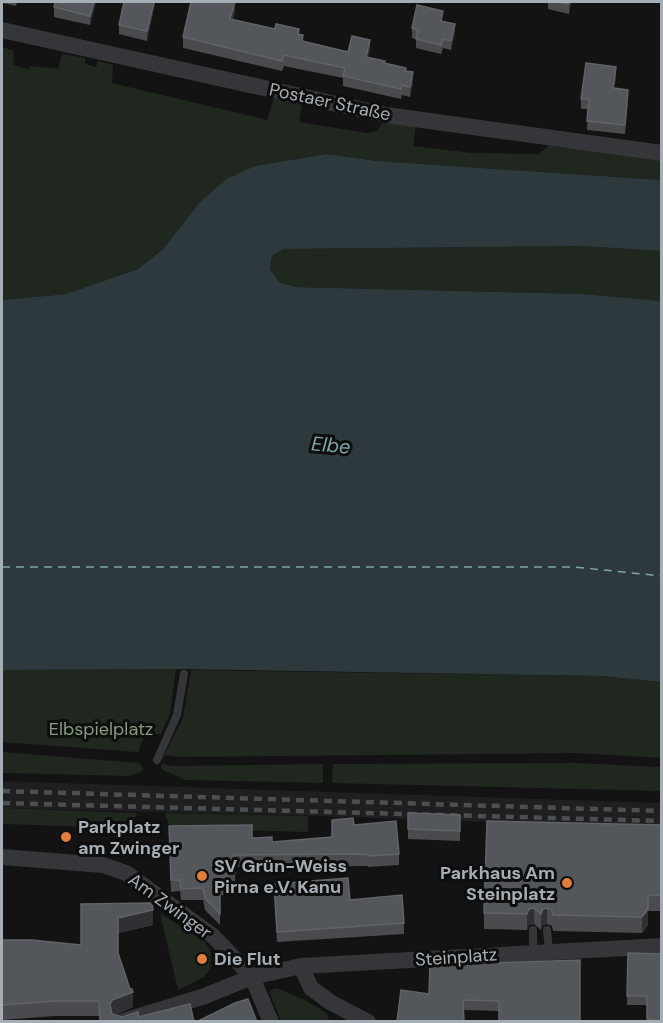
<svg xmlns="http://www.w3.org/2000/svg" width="663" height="1023" viewBox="0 0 663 1023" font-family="'DM Sans',sans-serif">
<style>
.built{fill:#1f1f21}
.green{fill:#20271f}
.water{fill:#2d393c}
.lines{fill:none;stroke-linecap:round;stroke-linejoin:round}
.ferry{stroke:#7ea4ac;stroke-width:1.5;stroke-dasharray:8 6;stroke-linecap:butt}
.lane{stroke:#343639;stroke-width:8}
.street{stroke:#343639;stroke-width:16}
.rail{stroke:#4b4f52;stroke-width:4.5;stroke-dasharray:8 6;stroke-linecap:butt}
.wall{fill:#494b4f}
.shaded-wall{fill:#2f3033}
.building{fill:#53565a;stroke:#606468;stroke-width:1.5}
.poi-dot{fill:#e37d3c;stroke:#0e0e0f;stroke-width:2}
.labels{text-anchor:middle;stroke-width:6;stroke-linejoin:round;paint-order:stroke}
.street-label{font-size:18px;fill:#a5aeb4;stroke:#0e0e0f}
.park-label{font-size:18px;fill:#849d7e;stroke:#0e0e0f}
.poi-label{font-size:18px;font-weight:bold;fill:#a5aeb4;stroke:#0e0e0f;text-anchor:start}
.water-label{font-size:20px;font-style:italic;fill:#7ea4ac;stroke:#0e0e0f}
</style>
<rect width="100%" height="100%" fill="#131314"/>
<path class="built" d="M2 781 661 803 662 828 319 816 2 808Z"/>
<path class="green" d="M2 47 14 51 13 65 28 69 30 66 58 69 62 54 85 58V64L96 67 98 61 113 65 112 83 267 120 274 98 302 104 299 122 367 133 377 131 385 120 416 125 413 146 472 153 538 154 550 145 661 159V180L377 161 326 154 255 166 200 202 163 249 138 269 66 294 2 300Z
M583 246 661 251V301L584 294 295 287 279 282 270 269 272 256 284 249Z
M176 669 170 713 161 734H145L138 752 2 742V670Z
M191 670 602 676 661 682V758L576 753 179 757 164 755 183 718Z
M2 752 139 763 143 768 142 771 129 776 2 773Z
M575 763 661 767V791L332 783 333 764Z
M162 764 174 766 323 764V783L185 780 161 769Z
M2 808 137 813 129 828 2 824Z
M164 813 308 816V832L171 828Z
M160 913 205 942 211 951 210 969 204 977 178 990Z
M277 988 307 1001 326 1013 330 1021H281L269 991Z"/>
<path class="water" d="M326 154 377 161 661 180V251L583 246 284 249 272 256 270 269 279 282 295 287 584 294 661 301V682L602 676 176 669 2 670V300L66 294 138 269 163 249 200 202 228 178 255 166Z"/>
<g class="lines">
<path class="ferry" d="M2 567H574L662 576"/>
<path class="lane" d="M157 760 177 715 184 674
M547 930 549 952
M533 953V930"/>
<path class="street" d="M2 30 386 115 662 153
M2 857 103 865 126 873 213 936 252 977 271 1022
M301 966 311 988 330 1002 368 1022
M120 1022 202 997 252 977 301 966 662 946"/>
<path class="rail" d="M2 791 662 811
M2 803 662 821"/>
</g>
<path class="wall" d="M2 2H17L16 6 2 3Z
M55 2H96L90 25 54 17V7Z
M155 2 147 41 119 34V25Z
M548 2H571L569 14 548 9Z
M235 11 233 20 299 34 303 42 348 52 370 50 368 57 406 71 413 83 410 97 402 95 401 99 343 86V78L284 66 282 71 183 48V37Z
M443 21 455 33 451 50 443 48 441 54 416 48V39L412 38V28Z
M616 77 614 88 628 99 625 134 587 130 588 109H581V99Z
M408 813 460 815V841L408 839Z
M354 825 399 854V865L368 867V866L235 867V884L227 885V895H220V925L205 910 203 900H181L180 891 171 892 169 826 252 838 272 842 332 837Z
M662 825V911H648V925L642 933 553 931 552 926 547 924 543 925 541 930 534 924 529 925 527 930 484 929V913Z
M274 884 350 900 404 923V934L277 942Z
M81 904 153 925 118 933V953L133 1007 114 1015 122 1017H139L194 1022 99 1016H55L2 1020V940L81 945Z
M628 953 662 1022H647V1005H627Z
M580 960 499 1011 464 1010 429 994Z"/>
<path class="shaded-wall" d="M94 2H96L90 25V16Z
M154 2H155V4L147 41V31Z
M235 2V11L230 30V19Z
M569 2H571L569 14Z
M455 24V33L451 50V41Z
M370 40V50L366 67V57Z
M616 67V77L613 98V88Z
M413 72V83L410 97V87Z
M628 90V99L625 134V125Z
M648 895V925L642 933V917Z
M534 908V924L529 925 527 930V914L529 909Z
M547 908V924L543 925 541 930V914L543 909Z
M153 910V925L118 933V918Z
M133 992V1007L112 1015 110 1005 112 1000Z"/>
<path class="building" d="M55 2H94L90 16 54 7Z
M124 2H154L147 31 119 25Z
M191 2H235L230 19 275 29 276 24 299 29 298 34 303 35 302 41 348 52 352 36 370 40 366 57 385 61 384 63 406 68 405 71 413 72 410 87 402 85 401 89 343 76 345 68 284 55 282 61 183 37Z
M556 2H569V4Z
M417 5 443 11 441 21 455 24 451 41 443 39 441 45 416 39 418 30 412 28Z
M586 63 616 67 613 88 628 90 625 125 587 121 589 99H581Z
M408 813 460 815V831L408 829Z
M353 818 354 825 396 821 399 854 368 856V854L234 855 235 873H227V883L220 884V914L205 898 203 888 181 889 180 880H171L169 826 252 825V838L272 837V842L332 837V820Z
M487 821 662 825V895H648V909L642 917 553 915 552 910 547 908 543 909 541 914 534 908 529 909 527 914 484 913Z
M348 878 350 900 402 895 404 923 277 932 274 884Z
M152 903 153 910 118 918V953L130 989H132L133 992 112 1000 110 1005 112 1014 122 1017 138 1012 139 1017 190 1004 194 1022H100L99 1001H55L2 1005V940H32L81 945V904Z
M628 953 662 954V1022L647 1019V996H627Z
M580 960V1021L499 1022V1001L463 1000 464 1022H397L401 990 429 994 430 965Z
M248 999 257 1022H196L235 1003Z"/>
<g class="poi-dot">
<circle cx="66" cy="837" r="6"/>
<circle cx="202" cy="876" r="6"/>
<circle cx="567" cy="883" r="6"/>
<circle cx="202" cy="959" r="6"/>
</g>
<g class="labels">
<g class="street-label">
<text transform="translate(330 102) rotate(12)" y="6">Postaer Straße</text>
<text transform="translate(170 906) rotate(36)" y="6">Am Zwinger</text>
<text transform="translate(456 957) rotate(-4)" y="6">Steinplatz</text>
</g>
<g class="park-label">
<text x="101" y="735">Elbspielplatz</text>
</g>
<g class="poi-label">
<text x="78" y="833">Parkplatz<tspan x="78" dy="21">am Zwinger</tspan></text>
<text x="214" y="872">SV Grün-Weiss<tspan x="214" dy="21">Pirna e.V. Kanu</tspan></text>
<text x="555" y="879" text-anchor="end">Parkhaus Am<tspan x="555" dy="21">Steinplatz</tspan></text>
<text x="214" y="965">Die Flut</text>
</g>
<g class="water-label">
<text transform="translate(331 445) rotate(5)" y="7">Elbe</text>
</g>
</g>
<rect width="663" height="1023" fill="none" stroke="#a5aeb4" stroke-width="6"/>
</svg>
